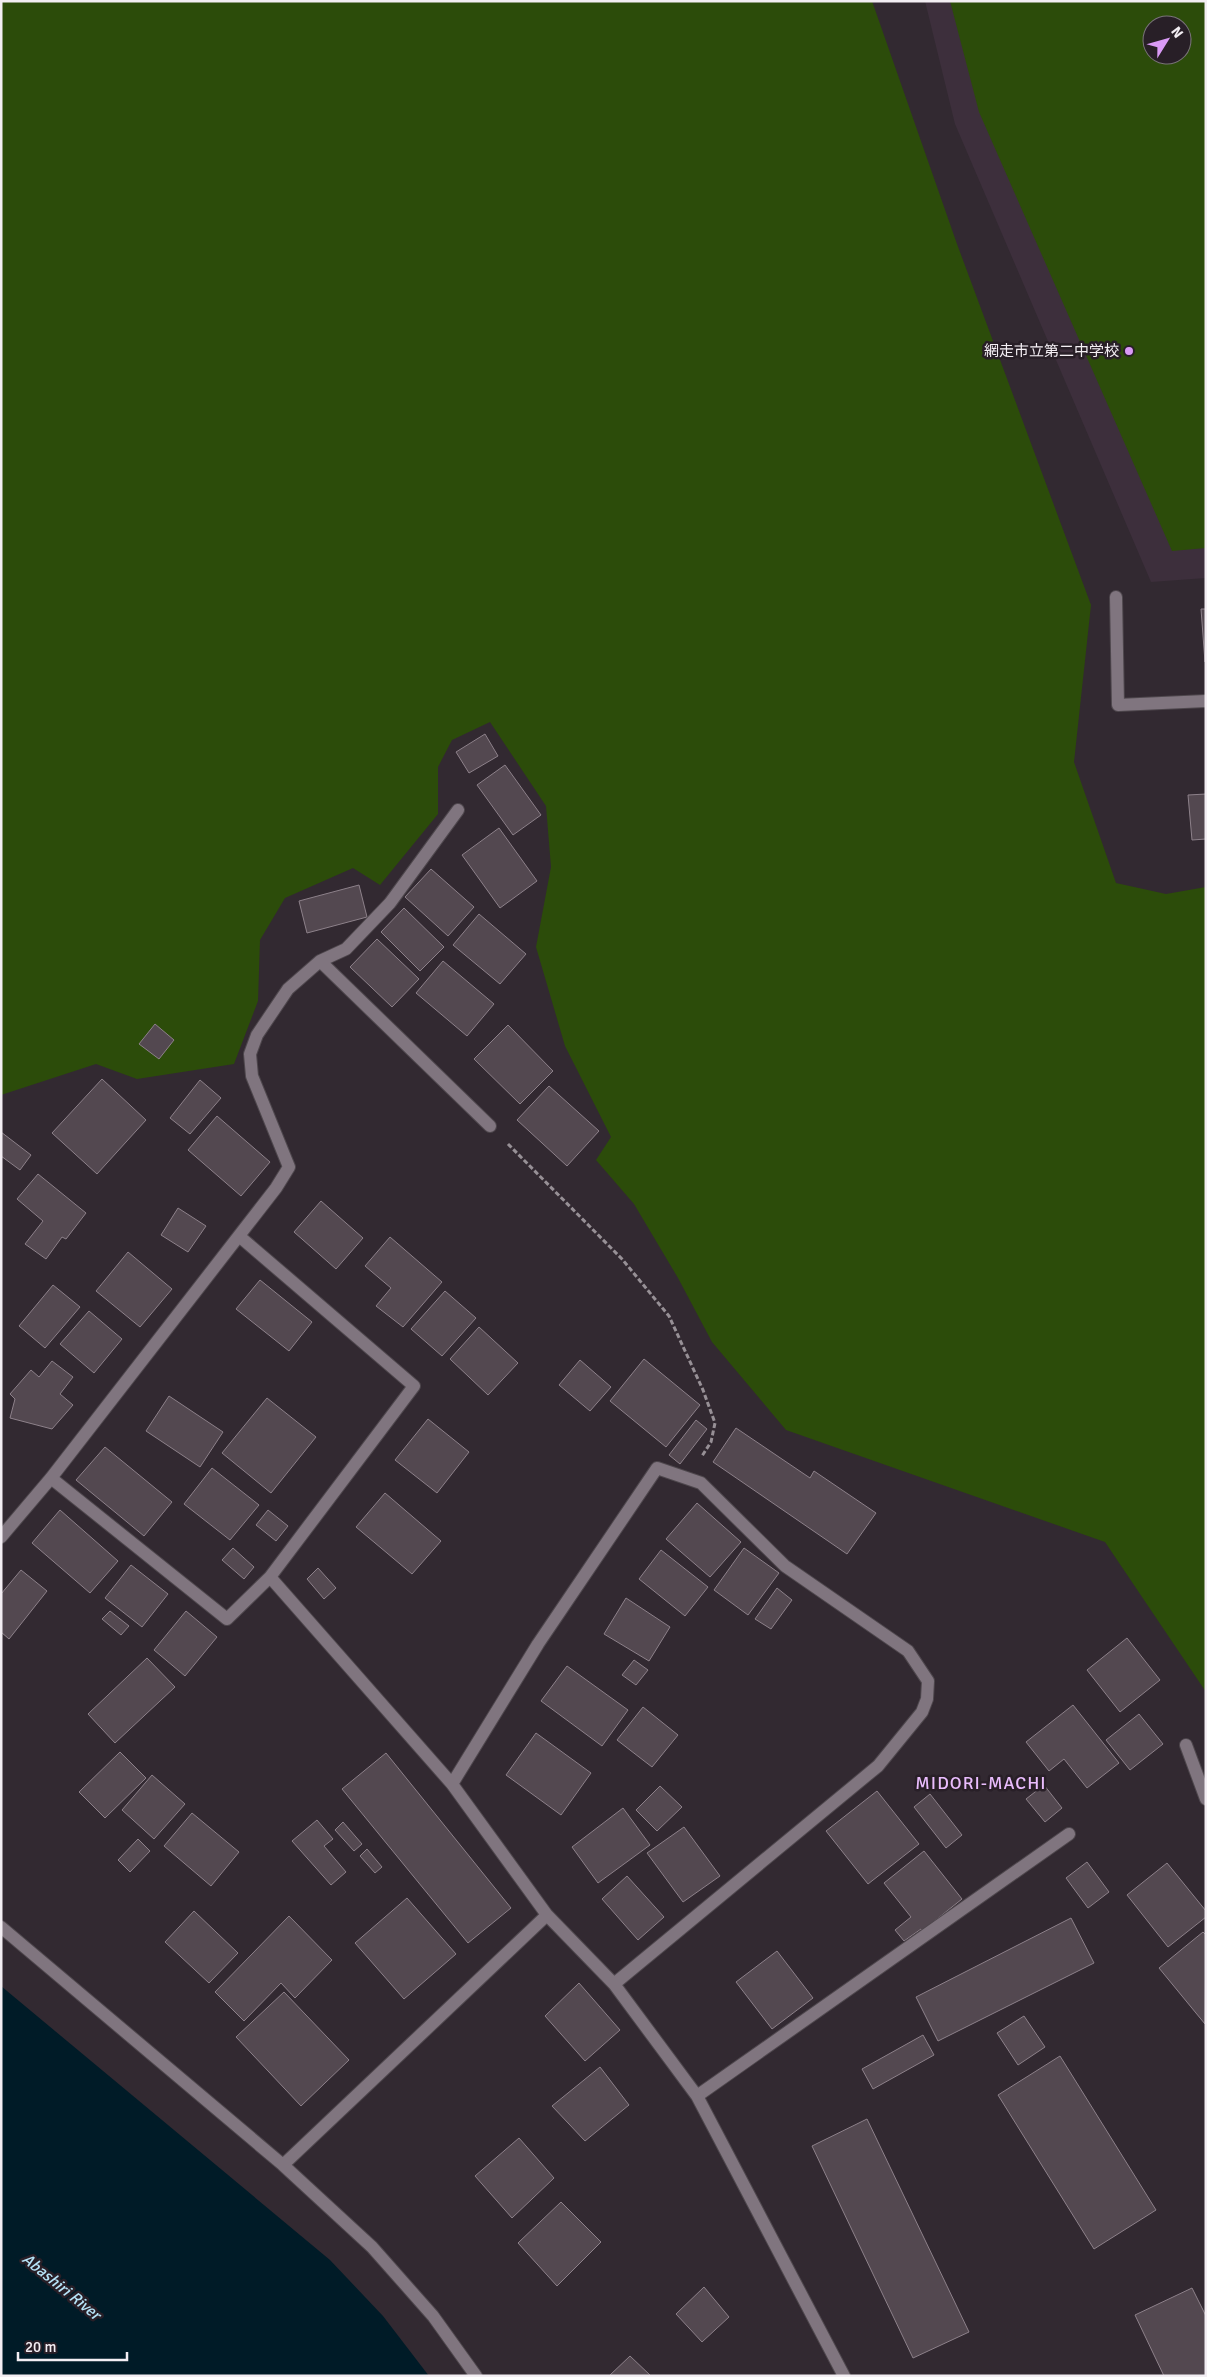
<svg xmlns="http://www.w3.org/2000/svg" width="1207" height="2377" viewBox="0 0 1207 2377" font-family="Signika,'Noto Sans JP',sans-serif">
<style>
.built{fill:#3d2f3c;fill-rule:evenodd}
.green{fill:#2c4c0a;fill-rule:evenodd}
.water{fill:#001b27}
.building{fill:#534850;stroke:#8d818a}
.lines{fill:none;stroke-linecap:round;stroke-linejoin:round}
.minor-casing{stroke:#4e474d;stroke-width:14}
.path{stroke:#979096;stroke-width:3;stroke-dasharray:5 2.5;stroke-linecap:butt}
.minor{stroke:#80757f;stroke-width:12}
.poi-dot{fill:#da9af6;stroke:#281f27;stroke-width:2}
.labels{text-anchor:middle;stroke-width:5;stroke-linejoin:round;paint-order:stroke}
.poi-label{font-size:15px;fill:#f3eef3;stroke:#281f27;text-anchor:end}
.water-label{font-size:16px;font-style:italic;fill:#b6e3f7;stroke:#281f27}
.quarter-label{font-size:18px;letter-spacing:1px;fill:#e9bcfd;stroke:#281f27}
</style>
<rect width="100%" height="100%" fill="#322931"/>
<path class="built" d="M925 1H1206V578L1151 582 955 124ZM1152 25H1182V55H1152Z"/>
<path class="green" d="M1 1H872L957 244 1091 605 1074 762 1116 883 1166 894 1206 887V1692L1105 1542 786 1430 712 1342 678 1278 634 1204 596 1160 611 1137 565 1046 536 947 551 867 546 806 490 722 452 740 438 767V814L380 885 353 868 285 898 260 940 258 1001 234 1064 137 1079 96 1064 1 1095Z
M950 1H1206V548L1172 551 979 112ZM1152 25H1182V55H1152Z"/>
<path class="water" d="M1 1986 330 2260 383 2316 429 2376H1Z"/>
<path class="building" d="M1201 609H1206L1205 662Z
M485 734 498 756 469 773 456 752Z
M505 765 541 815 513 835 477 785Z
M1206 794V839L1192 840 1188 795Z
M499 828 537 881 500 908 462 855Z
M431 869 474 907 448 936 405 897Z
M359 885 367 917 307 933 299 901Z
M404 908 444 947 420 971 381 932Z
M479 914 526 954 500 984 453 945Z
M377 939 419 979 392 1007 350 967Z
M443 961 494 1004 467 1036 416 993Z
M155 1024 174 1040 159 1059 139 1044Z
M508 1025 553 1071 520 1104 474 1059Z
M102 1079 146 1120 97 1174 52 1133Z
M200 1080 221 1098 190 1134 170 1118Z
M549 1086 599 1131 567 1166 517 1120Z
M217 1116 270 1162 241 1196 188 1150Z
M1 1132 31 1155 20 1170 1 1156Z
M38 1174 86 1213 66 1239 62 1237 46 1259 25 1244 43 1221 17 1199Z
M321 1201 363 1238 336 1269 294 1232Z
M178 1208 206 1226 188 1252 161 1235Z
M390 1237 442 1282 403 1327 376 1306 391 1288 365 1266Z
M128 1252 172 1289 140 1327 96 1291Z
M260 1280 312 1322 289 1351 236 1309Z
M53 1285 80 1307 45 1348 19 1326Z
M445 1291 476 1318 442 1356 411 1329Z
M89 1311 122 1339 94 1373 60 1344Z
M479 1327 518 1363 488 1395 450 1359Z
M644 1359 700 1405 666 1447 610 1401Z
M580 1360 611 1387 590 1411 559 1385Z
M52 1361 73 1377 60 1394 73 1405 52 1429 10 1418 15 1399 10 1394 31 1370 39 1377Z
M169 1396 223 1432 200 1467 146 1431Z
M267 1398 316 1437 271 1493 222 1453Z
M428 1419 469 1452 437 1493 395 1460Z
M696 1420 707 1429 680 1464 669 1455Z
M736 1428 810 1478 814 1471 876 1513 847 1554 713 1462Z
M105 1447 172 1502 144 1536 76 1480Z
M212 1468 259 1505 230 1540 184 1504Z
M385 1493 441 1541 412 1574 356 1527Z
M697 1503 741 1542 710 1577 666 1539Z
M60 1510 118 1561 90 1593 32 1543Z
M268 1510 288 1526 276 1541 256 1525Z
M233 1548 254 1567 244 1579 222 1560Z
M744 1548 779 1573 748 1615 714 1590Z
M661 1550 708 1587 685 1616 639 1579Z
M131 1565 168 1594 142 1627 105 1598Z
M318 1568 336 1588 324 1599 307 1579Z
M21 1570 47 1591 9 1639 1 1632V1594Z
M777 1588 792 1600 771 1629 755 1619Z
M626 1598 670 1627 649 1661 604 1634Z
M110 1611 129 1626 121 1635 102 1619Z
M186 1611 217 1637 185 1676 154 1650Z
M1127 1638 1160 1680 1120 1712 1087 1670Z
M147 1658 175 1687 115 1743 88 1714Z
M634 1660 648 1670 636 1685 622 1675Z
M567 1666 628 1710 602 1746 541 1701Z
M1073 1705 1119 1763 1087 1788 1064 1759 1049 1771 1026 1742Z
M643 1707 678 1735 652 1767 617 1740Z
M1139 1714 1163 1744 1130 1770 1106 1740Z
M536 1733 591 1773 561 1815 506 1775Z
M120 1752 146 1778 105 1818 79 1792Z
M386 1753 511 1908 468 1943 342 1789Z
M152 1775 185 1804 154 1839 122 1810Z
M1044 1785 1062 1808 1045 1822 1026 1799Z
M660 1786 682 1807 657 1831 636 1810Z
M877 1791 919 1844 868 1884 826 1831Z
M930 1794 962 1835 946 1848 914 1807Z
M623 1808 650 1845 598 1883 572 1847Z
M192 1813 239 1852 211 1886 164 1846Z
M317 1820 333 1839 324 1846 346 1872 331 1885 292 1841Z
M343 1822 362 1844 354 1851 335 1830Z
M684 1827 720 1876 683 1902 647 1853Z
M138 1839 150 1851 130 1872 118 1860Z
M367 1849 382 1867 375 1873 360 1856Z
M924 1851 962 1899 922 1931 921 1929 904 1941 895 1930 911 1917 884 1883Z
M1087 1862 1109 1892 1088 1908 1066 1878Z
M1167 1863 1206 1911V1917L1168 1947 1127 1895Z
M627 1876 664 1917 638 1940 602 1899Z
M407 1898 456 1954 404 1999 355 1943Z
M194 1911 238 1953 209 1983 165 1942Z
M289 1916 332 1960 295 1998 281 1983 244 2021 215 1992Z
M1071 1918 1094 1963 938 2041 916 1997Z
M1203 1932 1206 1935 1205 2024 1159 1968Z
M777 1951 813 1998 772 2029 736 1982Z
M579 1983 620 2030 585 2061 545 2016Z
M284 1992 349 2060 301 2106 236 2037Z
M1024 2016 1045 2047 1018 2065 997 2033Z
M923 2035 934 2055 873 2089 862 2069Z
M1060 2056 1156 2210 1094 2249 998 2095Z
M600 2067 629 2105 585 2141 552 2106Z
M867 2119 969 2332 913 2358 812 2146Z
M519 2138 554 2178 512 2218 475 2176Z
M561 2202 601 2242 557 2286 518 2243Z
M704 2287 729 2317 702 2342 676 2314Z
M1192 2288 1206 2316V2376H1164L1135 2315Z
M630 2356 651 2376H609Z"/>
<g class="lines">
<defs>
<path id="minor" d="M1116 597 1118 705 1206 701
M320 961 490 1126
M239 1236 414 1386 270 1577
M51 1478 227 1619 270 1577 452 1784 547 1915 614 1984 697 2096 844 2376
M1 1537 51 1478 276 1188 289 1167 252 1076 250 1054 257 1035 288 989 320 961 346 949 390 903 458 810
M1186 1745 1206 1799
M452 1784 538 1644 657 1468 701 1483 785 1566 908 1651 928 1681 927 1699 922 1712 878 1766 614 1984
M1 1927 283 2165 372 2247 433 2316 476 2376
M697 2096 1069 1834
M283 2165 547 1915"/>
</defs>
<use href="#minor" class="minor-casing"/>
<path class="path" d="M508 1144 622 1259 669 1316 703 1390 715 1423 711 1442 702 1456"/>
<use href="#minor" class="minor"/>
</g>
<circle class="poi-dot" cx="1129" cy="351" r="5"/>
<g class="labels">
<g class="poi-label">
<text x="1119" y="356">網走市立第二中学校</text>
</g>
<g class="water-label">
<text transform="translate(62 2286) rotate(39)" y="6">Abashiri River</text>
</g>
<g class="quarter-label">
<text x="981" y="1789">MIDORI-MACHI</text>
</g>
</g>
<rect width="1207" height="2377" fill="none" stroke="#f3eef3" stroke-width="5"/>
<g transform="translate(1167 40) rotate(53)"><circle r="24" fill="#281f27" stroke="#797279"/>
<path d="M0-4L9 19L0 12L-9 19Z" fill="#da9af6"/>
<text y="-8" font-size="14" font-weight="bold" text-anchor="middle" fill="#f3eef3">N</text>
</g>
<path d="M18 2352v8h109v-8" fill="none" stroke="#f3eef3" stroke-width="2.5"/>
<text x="25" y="2352" font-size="15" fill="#f3eef3" stroke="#281f27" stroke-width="4" paint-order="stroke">20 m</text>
</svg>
